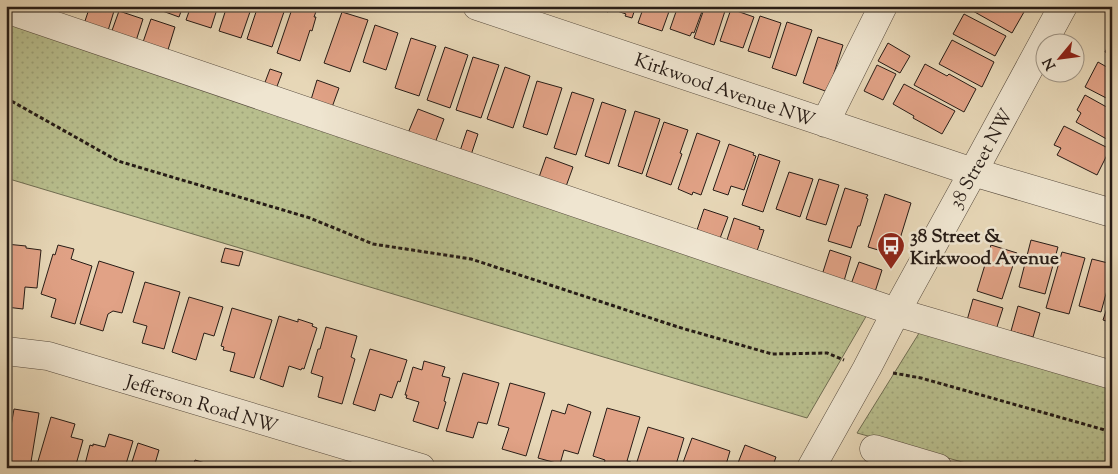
<svg xmlns="http://www.w3.org/2000/svg" width="1118" height="474" viewBox="0 0 1118 474" font-family="'Sorts Mill Goudy',serif">
<style>
.grass{fill:url(#grass-dots);stroke:#706d52}
.building{fill:#e1a286;stroke:#271c16}
.lines{fill:none;stroke-linecap:round;stroke-linejoin:round}
.minor-casing{stroke:#574b3e;stroke-width:29}
.path{stroke:#271c16;stroke-width:3;stroke-dasharray:4 2.5;stroke-linecap:butt}
.minor{stroke:#efe5d0;stroke-width:28}
.labels{text-anchor:middle;stroke-width:5;stroke-linejoin:round;paint-order:stroke}
.street-label{font-size:19px;fill:#271c16;stroke:#efe5d0}
.poi-label{font-size:19px;font-weight:bold;fill:#271c16;stroke:#efe5d0;text-anchor:start}
</style>
<defs>
<pattern id="grass-dots" width="8" height="8" patternUnits="userSpaceOnUse" patternTransform="scale(1.25)"><rect width="8" height="8" fill="#b8be8d"/><path d="M2 2h.1M6 6h.1" fill="none" stroke="#9ea379" stroke-width="1.8" stroke-linecap="round"/></pattern>
</defs>
<rect width="100%" height="100%" fill="#e7d7b7"/>
<filter id="stains"><feTurbulence type="fractalNoise" baseFrequency=".004" numOctaves="4"/><feColorMatrix values="0 0 0 0 .2 0 0 0 0 .09 0 0 0 0 .02 0 0 0 .5 -.17"/></filter>
<radialGradient id="worn" r=".72"><stop offset=".6" stop-color="#630" stop-opacity="0"/><stop offset="1" stop-color="#630" stop-opacity=".3"/></radialGradient>
<path class="grass" d="M6 22 868 313 807 418 6 178Z
M921 330 1112 388V468H984L857 433Z"/>
<path class="building" d="M90 6H99L114 11 107 34 83 27Z
M122 6H140L138 12Z
M158 6H183L179 17 157 9Z
M191 6H218L211 28 186 20Z
M227 6H252L241 38 219 31Z
M258 6H286L272 47 247 39Z
M293 6H318L314 17H316L312 31 310 30 300 61 277 53Z
M590 6H610L608 12Z
M615 6H636L632 18 625 16 626 14 614 10Z
M644 6H671L662 31 638 23Z
M678 6H704L694 33 692 32 690 36 670 29Z
M705 6H713L725 11 714 45 694 38Z
M964 6H1019L1020 7 1019 9 1024 12 1012 33Z
M731 9 754 17 743 48 720 41Z
M119 11 143 19 135 44 110 36Z
M342 12 368 20 350 72 324 63Z
M964 14 1006 36 995 56 953 34Z
M760 16 781 23 770 58 748 51Z
M151 19 175 27 167 53 142 45Z
M787 22 812 30 796 76 772 68Z
M375 25 398 33 386 70 363 62Z
M818 37 843 45 828 92 803 83Z
M411 38 436 46 419 96 395 88Z
M1112 39V55L1105 52Z
M952 40 994 62 982 87 939 64Z
M888 43 910 56 900 73 878 61Z
M445 47 468 55 450 108 427 100Z
M473 57 499 65 481 118 456 110Z
M1098 62 1112 70V101L1085 87Z
M925 64 947 76 949 74 976 89 964 112 914 85Z
M877 65 896 74 883 100 864 91Z
M505 67 530 76 513 128 487 119Z
M270 69 282 73 276 89 264 85Z
M317 80 339 88 331 110 310 103Z
M537 81 562 88 547 135 523 127Z
M904 84 955 111 942 134 913 118 914 116 893 104Z
M572 92 594 99 576 155 554 148Z
M1085 95 1112 110V142L1076 122 1081 113 1077 110Z
M602 102 626 110 609 164 585 156Z
M418 109 444 119 435 143 408 133Z
M635 111 660 119 642 174 618 166Z
M664 122 688 130 680 153 682 154 671 185 646 176Z
M1064 126 1110 149 1097 175 1057 155 1061 148 1054 145Z
M467 130 478 134 471 155 460 151Z
M697 133 720 141 701 195 693 192 692 195 678 189Z
M729 144 754 153 753 155 756 156 744 190 731 186 728 195 713 190Z
M759 154 780 161 763 212 742 205Z
M546 157 573 167 564 192 537 183Z
M789 172 813 179 800 217 776 209Z
M819 179 839 185 826 225 806 219Z
M845 188 868 195 866 198 868 199 860 226H858L851 248 828 241Z
M885 194 911 203 895 255 868 247Z
M704 209 728 217 719 241 696 233Z
M734 218 760 227 759 229 764 230 757 251 726 243Z
M1031 240 1058 247 1045 294 1019 287Z
M6 244 26 246V248L41 250 37 288 25 287 23 309 6 307Z
M58 245 74 249 71 259 92 266 75 324 51 317 56 299 41 294 53 254 55 255Z
M991 245 1017 253 1002 299 977 291Z
M225 248 243 252 239 266 221 262Z
M830 250 851 257 844 281 822 275Z
M1062 252 1085 258 1069 314 1046 308Z
M1092 259 1112 264V272L1101 312 1079 306Z
M99 261 134 272 122 313 113 311 108 314 103 331 80 324Z
M859 262 882 270 874 295 850 287Z
M145 282 180 292 164 349 142 343 147 326 133 322Z
M1112 286V323L1103 320 1111 296 1109 295Z
M189 297 223 307 214 336 204 333 196 360 172 352Z
M973 299 1003 308 995 333 966 324Z
M1018 306 1040 313 1033 337 1011 331Z
M232 308 272 320 254 378 230 371 235 353 223 350 224 347 221 346Z
M279 316 298 322V319L313 324 312 326 317 328 304 369 302 368 301 370 289 366 283 387 260 379Z
M326 327 357 336 351 357 355 359 342 404 318 397 323 377 311 373 318 349H320Z
M370 349 407 360 400 382 398 381 392 398 380 394 375 411 353 404Z
M424 361 445 367 442 376 450 378 444 401 446 402 438 429 413 421 419 402 406 398 407 395H405L413 367 422 370Z
M463 373 499 383 487 424 478 422 473 438 446 431Z
M510 383 545 393 526 456 502 449 509 428 498 425Z
M568 404 591 412 578 454 564 450 560 464 538 458 552 410 565 414Z
M607 408 640 417 627 461 631 462 630 468H603L605 460 593 456Z
M14 409 39 413 30 468H6V431L10 432Z
M51 417 75 424 71 437 83 440 75 468H36Z
M648 427 684 438 675 468H635Z
M109 434 133 441 126 464H124L123 468H84L90 445 93 446V444L105 447Z
M692 438 730 451 725 468H681Z
M138 443 159 450 154 467 156 468H130Z
M745 445 776 457 772 468H736Z
M195 460 215 466 214 468H193Z"/>
<g class="lines">
<defs>
<path id="minor" d="M477 6 973 172 1112 213
M6 9 864 301 896 312 1112 375
M825 123 883 6
M6 351 48 356 421 468
M874 449 938 468
M811 468 867 368 896 312 973 172 1063 6"/>
</defs>
<use href="#minor" class="minor-casing"/>
<path class="path" d="M6 98 118 161 310 218 373 244 471 259 678 327 772 354 827 353 844 360
M893 373 921 378 1112 432"/>
<use href="#minor" class="minor"/>
</g>
<defs>
<symbol id="bus-pin" viewBox="-11 -11 22 30"><path d="M0 17L-7.5 6A9.5 9.5 0 1 1 7.5 6Z" fill="#8f2418" stroke="#efe5d0"/><path d="M-5-6H5V4H4V6H2V4H-2V6H-4V4H-5ZM-3.5-4V0h7V-4ZM-3.5 1.2v1.5H-2V1.2ZM2 1.2v1.5H3.5V1.2Z" fill="#fff"/></symbol>
</defs>
<g fill-rule="evenodd">
<use href="#bus-pin" x="875" y="230" width="32" height="43"/>
</g>
<g class="labels">
<g class="street-label">
<text transform="translate(725 89) rotate(19)" y="7">Kirkwood Avenue NW</text>
<text transform="translate(980 158) rotate(-61)" y="7">38 Street NW</text>
<text transform="translate(202 403) rotate(17)" y="7">Jefferson Road NW</text>
</g>
<g class="poi-label">
<text x="910" y="242">38 Street &amp;<tspan x="910" dy="22">Kirkwood Avenue</tspan></text>
</g>
</g>
<rect width="1118" height="474" fill="none" stroke="#e7d7b7" stroke-width="25"/>
<rect x="8" y="8" width="1103" height="459" fill="none" stroke="#271c16" stroke-width="2.5"/>
<rect x="12" y="12" width="1093" height="449" fill="none" stroke="#271c16"/>
<g transform="translate(1060 58) rotate(241)"><circle r="24" fill="#efe5d0" stroke="#9f9586"/>
<path d="M0-4L9 19L0 12L-9 19Z" fill="#8f2418"/>
<text y="-8" font-size="14" font-weight="bold" text-anchor="middle" fill="#271c16">N</text>
</g>
<rect width="100%" height="100%" filter="url(#stains)"/>
<rect width="100%" height="100%" fill="url(#worn)"/>
</svg>
